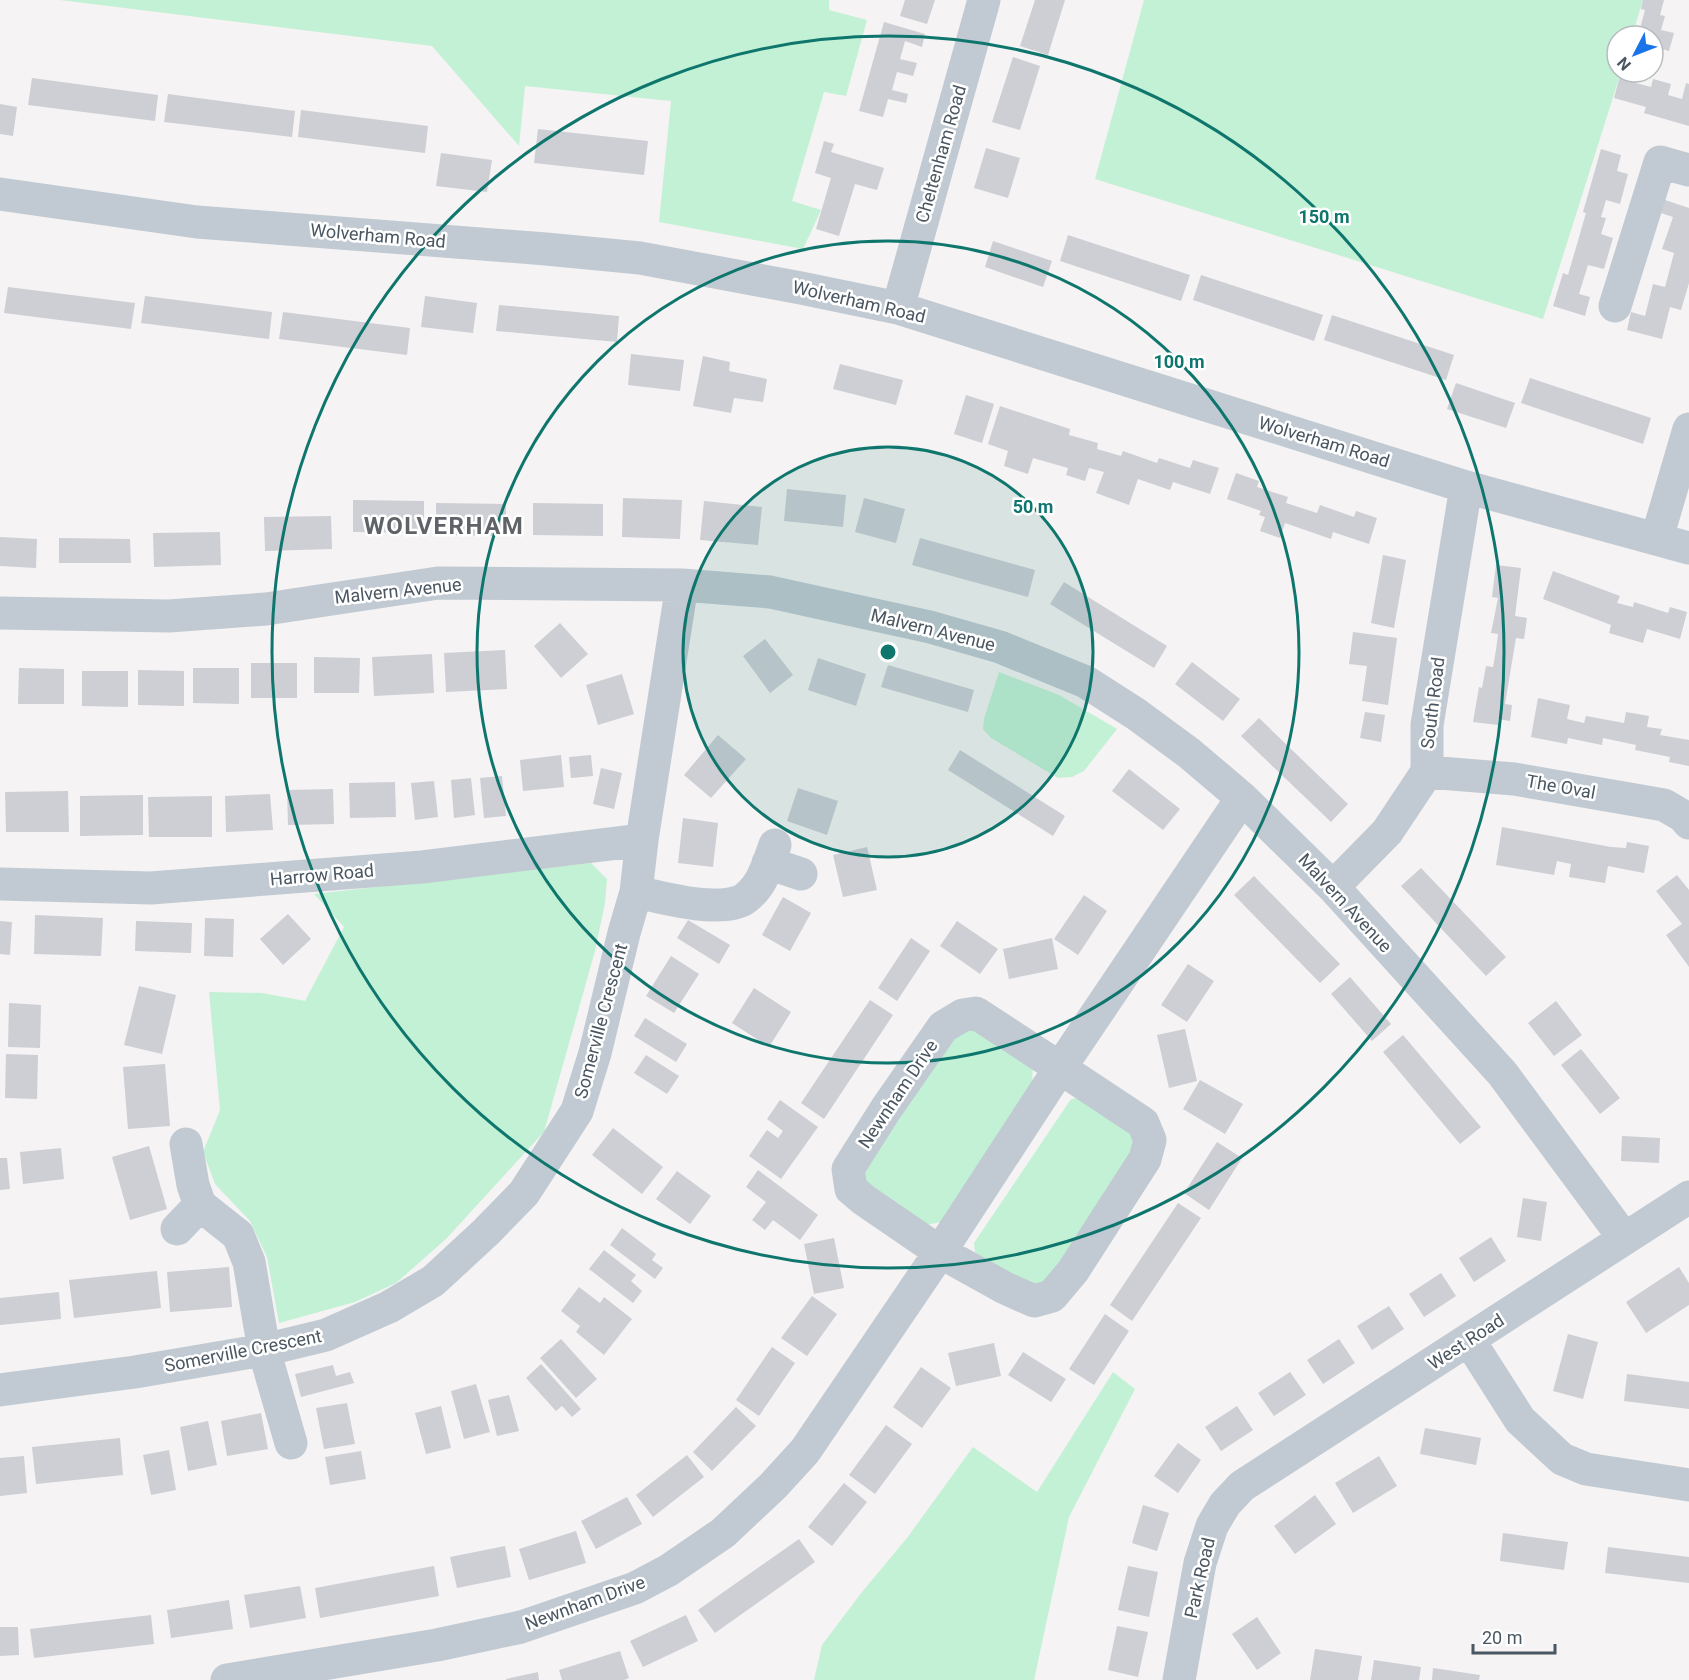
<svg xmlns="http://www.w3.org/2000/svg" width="1689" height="1680" viewBox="0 0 1689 1680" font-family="Roboto,sans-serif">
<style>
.green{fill:#c3f1d5}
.building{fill:#cdcfd5}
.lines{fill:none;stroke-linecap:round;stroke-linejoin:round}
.minor{stroke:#c1cad2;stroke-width:33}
.ring{fill:none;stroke:#0f766e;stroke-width:3}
.labels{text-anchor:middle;stroke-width:5;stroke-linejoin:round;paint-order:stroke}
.street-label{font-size:18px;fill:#4a5661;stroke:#fff}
.district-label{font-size:24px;font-weight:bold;letter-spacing:1.5px;fill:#5f6368;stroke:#fff}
.centre{fill:#0f766e;stroke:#fff;stroke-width:3}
.ring-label{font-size:18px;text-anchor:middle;font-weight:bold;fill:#0f766e;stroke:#fff;stroke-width:5;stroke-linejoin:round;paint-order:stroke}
</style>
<rect width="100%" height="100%" fill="#f5f3f3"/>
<path class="green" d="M60 0H829V10L867 20 846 96 824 92 792 201 821 210 803 249 659 222 671 101 525 86 519 146 432 46Z
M1144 0H1643L1632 36H1617V72H1621L1543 319 1095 179Z
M999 672 1059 695 1117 729 1084 771 1072 777 1058 778 991 738 983 729 984 719Z
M591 863 607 879 605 903 595 951 544 1132 446 1239 396 1283 355 1302 279 1323 267 1257 250 1221 215 1184 203 1152 220 1110 209 992 262 993 305 1001 344 927 314 894Z
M968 1022 1033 1067 1032 1085 941 1222 926 1225 866 1187 860 1168 950 1033Z
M1078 1098 1089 1101 1139 1141 1049 1285 1036 1290 999 1272 975 1252 974 1243 1071 1099Z
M1113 1372 1135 1389 1069 1517 1034 1680H814L822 1645 862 1592 907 1538 973 1447 1037 1492Z"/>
<path class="building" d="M905 0H935L927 24 900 16Z
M1035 0H1065L1048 55 1020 46Z
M1643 0H1664L1660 15 1665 16 1661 30 1674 33 1669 51 1653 46V36H1638L1645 10 1641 9Z
M884 22 925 34 922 47 905 41 900 59 917 63 913 76 897 72 892 90 908 94 906 103 888 99 883 117 859 111Z
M1013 57 1040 66 1020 130 992 122Z
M1621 72H1639L1636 83 1651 87 1653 79 1671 84 1668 95 1682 99 1686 83 1689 84V126L1644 113 1646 107 1614 98Z
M32 78 158 95 155 121 28 105Z
M168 94 295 111 292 137 164 122Z
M0 104 17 107 13 136 0 134Z
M301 110 428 126 425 153 298 137Z
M538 129 648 141 644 175 534 163Z
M824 141 834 144 831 152 884 168 877 190 855 184 839 236 816 229 831 178 815 173Z
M986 148 1020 158 1008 198 974 188Z
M1601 149 1621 155 1617 171 1628 174 1620 204 1606 200 1601 217 1606 218 1601 234 1613 238 1604 269 1588 265 1579 294 1590 297 1585 316 1553 306 1563 273 1568 275 1586 213 1583 212Z
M441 153 492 160 487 192 436 186Z
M1665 200 1689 208V283L1681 310 1670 307 1662 339 1627 330 1631 312 1645 316 1653 284 1665 287 1674 253 1662 249 1673 217 1661 213Z
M1068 235 1190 275 1181 301 1060 261Z
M993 241 1052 261 1043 287 985 267Z
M1201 275 1323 315 1314 341 1193 300Z
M8 287 135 303 131 329 4 313Z
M145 296 272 312 269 339 141 323Z
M425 296 477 303 473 333 421 327Z
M499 305 619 316 617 342 496 331Z
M283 312 410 328 407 355 279 339Z
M1332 315 1454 355 1446 380 1324 340Z
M631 354 684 360 680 391 628 385Z
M703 356 730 362 729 371 767 379 763 402 734 398 731 413 693 406Z
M840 364 903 380 896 405 833 389Z
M1530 378 1651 418 1643 444 1521 403Z
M1456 383 1515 403 1506 428 1447 409Z
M966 395 994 404 982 443 954 434Z
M1000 406 1070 429 1069 435 1098 443 1097 449 1121 456 1123 451 1157 463 1159 458 1190 468 1193 460 1219 468 1210 494 1173 482 1170 490 1138 479 1129 505 1096 493 1104 472 1089 468 1085 481 1066 475 1068 468 1033 458 1028 474 1004 466 1008 451 988 444Z
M1236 473 1259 481 1257 487 1288 497 1286 503 1317 513 1320 505 1354 517 1356 511 1377 518 1369 544 1333 532 1331 539 1285 523 1280 538 1260 531 1265 517 1259 515 1261 511 1227 499Z
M787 489 846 495 843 527 784 521Z
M623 498 682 500 680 539 622 537Z
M864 498 905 509 896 543 855 532Z
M353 500 424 501V533L353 532Z
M704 501 762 507 758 545 700 540Z
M436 503 506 504V536L436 535Z
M533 503 603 504V536L533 535Z
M331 516 332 549 265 551 264 517Z
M220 532 221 565 154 567 153 533Z
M0 537 37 539 36 568 0 566Z
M59 538 130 539 131 563H59Z
M920 538 1035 570 1028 597 912 565Z
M1383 555 1406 560 1394 628 1371 623Z
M1496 565 1521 568 1515 616 1527 618 1524 639 1516 638 1505 704 1512 705 1510 721 1498 719V725L1473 722 1479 687 1482 688 1486 666 1493 667 1496 650 1498 634 1491 633 1498 598 1492 597Z
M1553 571 1620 596 1617 603 1633 607 1634 602 1668 613 1670 607 1687 612 1680 639 1647 629 1643 643 1609 633 1611 625 1543 599Z
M1064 582 1167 646 1154 668 1050 604Z
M560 623 588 654 561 678 534 646Z
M1353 632 1397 638 1388 705 1362 701 1367 666 1349 664Z
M765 639 793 675 770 693 743 656Z
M505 650 507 689 446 692 444 653Z
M432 654 434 693 374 696 372 657Z
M314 657 360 658 359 693H314Z
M818 658 866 674 856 706 808 690Z
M1192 662 1240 699 1223 721 1175 684Z
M251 663H297V698H251Z
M888 665 974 690 968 712 881 687Z
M19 668 64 669V704H18Z
M193 668H239V704L193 703Z
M138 670 184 671V706L138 705Z
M82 671H128V707L82 706Z
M622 674 634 714 598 725 586 685Z
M1538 698 1570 705 1567 719 1584 723 1586 716 1624 723 1626 712 1649 716 1647 727 1662 729 1660 735 1689 740V766L1669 762 1670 757 1635 750 1636 745 1603 738 1602 745 1568 738 1567 744 1531 737Z
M1365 712 1385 715 1381 742 1360 738Z
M1259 718 1348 804 1331 822 1241 736Z
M718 735 746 759 711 798 684 775Z
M960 750 1065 816 1053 836 948 770Z
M561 755 564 787 523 791 520 760Z
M591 755 593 776 571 778 569 757Z
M601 768 622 773 614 809 593 804Z
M1129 769 1180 809 1163 830 1112 791Z
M502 776 506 816 484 818 480 778Z
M471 778 475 815 454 818 451 780Z
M434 781 438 817 415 820 411 783Z
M395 782 396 817 350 818 349 783Z
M798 788 838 801 827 835 787 821Z
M333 789 334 824 288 825 287 790Z
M68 791 69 832H6L5 792Z
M270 794 273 830 226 832 225 796Z
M143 795V835L80 836V796Z
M212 796V837H149L148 797Z
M683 818 718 823 713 867 678 863Z
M1502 827 1611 847 1626 848 1627 842 1649 846 1644 873 1608 866 1605 883 1569 877 1571 864 1557 861 1554 875 1496 865Z
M867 847 877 890 843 897 833 855Z
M1421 868 1506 957 1486 976 1401 886Z
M1677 875 1689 890V967L1666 935 1682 924 1656 891Z
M1254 876 1340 964 1320 983 1234 895Z
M1084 895 1107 911 1078 955 1054 939Z
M783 897 811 913 790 951 762 935Z
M288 914 311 939 283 965 260 939Z
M35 915 103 918 101 956 34 954Z
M205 918 234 919 233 957 204 956Z
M688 920 730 945 719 964 677 938Z
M0 921 12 922 10 955 0 954Z
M136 921 192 923 191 953 135 951Z
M957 921 998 949 980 974 940 946Z
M911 938 930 951 897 1001 878 988Z
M1052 938 1058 969 1009 979 1003 949Z
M671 956 699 974 674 1013 646 996Z
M1188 964 1214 981 1187 1022 1161 1005Z
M1350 977 1391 1024 1372 1041 1331 994Z
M139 986 176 995 162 1054 124 1045Z
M754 988 791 1012 769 1047 732 1023Z
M870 1000 893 1015 824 1119 801 1103Z
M1556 1001 1582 1035 1554 1056 1528 1023Z
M9 1003 41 1005 40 1048 8 1047Z
M645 1018 687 1044 676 1062 634 1036Z
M1185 1029 1197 1081 1169 1088 1157 1035Z
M1403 1035 1481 1127 1460 1144 1383 1052Z
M1581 1049 1620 1098 1600 1114 1561 1065Z
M6 1054 38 1055 37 1099 5 1098Z
M646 1055 679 1076 667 1094 634 1073Z
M165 1064 170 1126 128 1129 123 1067Z
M1200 1080 1243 1104 1225 1134 1183 1109Z
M780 1100 818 1127 781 1179 749 1156 767 1130 778 1138 783 1131 767 1119Z
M613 1128 663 1167 642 1194 592 1155Z
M1622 1136 1660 1138 1659 1163 1621 1161Z
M1217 1142 1242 1158 1209 1210 1184 1193Z
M149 1146 167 1209 130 1220 112 1157Z
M61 1148 64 1179 23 1184 20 1152Z
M0 1158H7L10 1189 0 1190Z
M758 1170 818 1215 800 1240 773 1220 765 1230 752 1220 766 1202 746 1187Z
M677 1171 711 1196 690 1224 656 1199Z
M1523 1198 1547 1202 1541 1241 1517 1237Z
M1178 1203 1201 1218 1132 1321 1110 1305Z
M622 1228 656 1254 652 1260 663 1268 655 1279 610 1245Z
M1491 1237 1506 1261 1474 1282 1459 1258Z
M834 1238 844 1288 814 1294 804 1244Z
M604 1250 636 1275 631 1281 642 1291 633 1303 589 1269Z
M229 1267 232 1307 170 1312 167 1272Z
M1679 1267 1689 1283V1305L1646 1333 1626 1302Z
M157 1271 161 1308 74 1318 69 1280Z
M1441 1273 1456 1296 1424 1317 1409 1294Z
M579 1287 600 1303 604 1297 632 1319 604 1355 576 1332 580 1326 561 1311Z
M59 1292 61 1319 0 1325V1298Z
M812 1296 837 1314 807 1356 781 1338Z
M1389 1306 1404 1329 1372 1350 1357 1326Z
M1105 1314 1129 1331 1094 1385 1069 1369Z
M1568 1334 1598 1342 1583 1399 1553 1391Z
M561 1339 597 1379 576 1398 540 1358Z
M1339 1339 1355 1363 1323 1384 1307 1360Z
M994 1343 1001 1376 956 1386 948 1353Z
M772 1347 795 1363 759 1416 736 1400Z
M1023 1352 1066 1379 1051 1402 1008 1375Z
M541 1364 581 1409 572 1417 562 1406 556 1411 526 1378Z
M333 1365 336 1376 350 1372 354 1383 301 1397 295 1374Z
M921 1367 951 1388 922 1428 893 1407Z
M1290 1372 1306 1395 1274 1416 1258 1393Z
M1627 1374 1689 1382V1409L1624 1401Z
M476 1384 490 1432 464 1439 451 1391Z
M509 1395 519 1431 497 1436 488 1400Z
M347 1403 355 1444 324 1449 316 1408Z
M441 1406 451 1448 426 1454 415 1413Z
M1237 1406 1253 1430 1221 1451 1205 1427Z
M736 1407 756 1426 712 1471 693 1452Z
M261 1413 268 1449 227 1456 221 1421Z
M208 1421 217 1465 188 1471 180 1427Z
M886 1425 912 1444 875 1494 849 1475Z
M1425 1428 1481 1438 1476 1465 1420 1454Z
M120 1438 123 1475 36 1484 32 1447Z
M1178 1443 1201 1460 1178 1493 1154 1476Z
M169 1450 176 1490 151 1495 143 1455Z
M361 1451 366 1479 330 1485 325 1457Z
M687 1455 704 1477 653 1517 636 1495Z
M24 1456 27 1493 0 1496V1458Z
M1379 1456 1397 1486 1353 1513 1335 1483Z
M844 1483 867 1502 832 1546 808 1527Z
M1315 1495 1336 1524 1295 1554 1274 1526Z
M627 1497 642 1524 596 1549 581 1521Z
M1143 1505 1169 1513 1157 1551 1132 1543Z
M576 1531 586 1563 529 1580 519 1549Z
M1503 1533 1568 1542 1564 1570 1500 1561Z
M799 1539 815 1562 715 1633 698 1610Z
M505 1546 511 1577 457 1588 450 1557Z
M1608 1547 1689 1557V1583L1605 1573Z
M434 1566 439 1596 320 1618 315 1588Z
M1128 1566 1158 1572 1149 1617 1118 1610Z
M300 1586 306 1618 250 1628 244 1595Z
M229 1600 233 1629 171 1638 167 1610Z
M151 1615 154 1644 34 1658 30 1629Z
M686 1615 698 1641 643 1667 630 1641Z
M1257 1617 1281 1653 1257 1670 1232 1634Z
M1117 1626 1148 1632 1138 1677 1108 1670Z
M0 1627H18L19 1655 0 1656Z
M1315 1649 1362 1656 1358 1680H1310Z
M620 1651 629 1678 624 1680H562L559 1670Z
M1374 1660 1421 1667 1419 1680H1371Z
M1433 1668 1480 1675 1479 1680H1432Z
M538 1672 539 1680H506V1679Z"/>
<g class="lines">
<path class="minor" d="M0 194 197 222 546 249 640 258 801 288 898 308 1466 487 1689 548
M1615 306 1660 162 1689 170
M898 308 984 0
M1657 538 1689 429
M0 613 169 616 266 609 438 583 682 585 770 592 930 627 1000 647 1086 682 1136 714 1189 753 1242 798 1333 887 1502 1073 1624 1238
M1427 772 1514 779 1664 805 1683 816 1689 823
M768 863 801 874
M0 884 151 888 422 867 642 840
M1333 887 1387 832 1427 772V725L1466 487
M636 892C665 898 710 911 738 902 746 900 757 888 761 880 767 869 771 856 775 845
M976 1013 1060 1068 940 1252 864 1200 851 1189 848 1169 886 1109 943 1027 963 1015Z
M186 1144 193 1185 200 1205 238 1235 249 1262 264 1350 291 1443
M177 1229 200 1205
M1469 1340 1520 1420 1562 1459 1586 1469 1689 1485
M0 1390 135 1372 264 1350 326 1335 389 1307 433 1281 486 1232 524 1193 577 1111 595 1053 624 933 636 892 642 840 682 585
M227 1680 437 1645 521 1627 635 1588 669 1570 723 1533 773 1486 805 1451 940 1252 1005 1288 1034 1301 1052 1296 1073 1271 1145 1159 1150 1140 1143 1123 1060 1068 1242 798
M1179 1680 1200 1563 1212 1526 1225 1504 1242 1486 1689 1197"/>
</g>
<circle cx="888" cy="652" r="205" fill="#0f766e" fill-opacity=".12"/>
<g class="ring">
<circle cx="888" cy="652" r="205"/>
<circle cx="888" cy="652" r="411"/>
<circle cx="888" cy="652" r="616"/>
</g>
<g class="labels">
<g class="street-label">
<text transform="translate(941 154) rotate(-74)" y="6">Cheltenham Road</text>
<text transform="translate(378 236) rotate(5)" y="6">Wolverham Road</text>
<text transform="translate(859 302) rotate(13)" y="6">Wolverham Road</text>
<text transform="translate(1324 442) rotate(17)" y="6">Wolverham Road</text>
<text transform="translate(398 591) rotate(-6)" y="6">Malvern Avenue</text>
<text transform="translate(933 630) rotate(14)" y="6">Malvern Avenue</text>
<text transform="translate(1433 703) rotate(-83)" y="6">South Road</text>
<text transform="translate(1561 787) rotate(10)" y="6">The Oval</text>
<text transform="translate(322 875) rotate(-5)" y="6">Harrow Road</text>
<text transform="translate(1345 903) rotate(47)" y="6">Malvern Avenue</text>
<text transform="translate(601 1021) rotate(-75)" y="6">Somerville Crescent</text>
<text transform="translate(898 1094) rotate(-56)" y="6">Newnham Drive</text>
<text transform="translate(1466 1342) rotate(-33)" y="6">West Road</text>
<text transform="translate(243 1351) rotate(-11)" y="6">Somerville Crescent</text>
<text transform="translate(1200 1578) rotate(-77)" y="6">Park Road</text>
<text transform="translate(585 1603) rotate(-20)" y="6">Newnham Drive</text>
</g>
<g class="district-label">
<text x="444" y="534">WOLVERHAM</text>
</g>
</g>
<circle cx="888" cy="652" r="9" class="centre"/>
<g class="ring-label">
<text x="1324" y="223">150 m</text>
<text x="1179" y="368">100 m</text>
<text x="1033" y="513">50 m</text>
</g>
<g transform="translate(1635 54) rotate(228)"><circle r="28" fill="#ffffff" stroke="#b7bbc0" stroke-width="1.5"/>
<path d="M0-4.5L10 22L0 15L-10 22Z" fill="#1a73e8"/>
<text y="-9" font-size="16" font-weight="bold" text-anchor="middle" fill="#4a5661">N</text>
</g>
<path d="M1473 1644v9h82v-9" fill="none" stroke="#4a5661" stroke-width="3"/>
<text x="1482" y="1644" font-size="18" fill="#4a5661" stroke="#ffffff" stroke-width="4.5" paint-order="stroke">20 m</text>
</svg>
